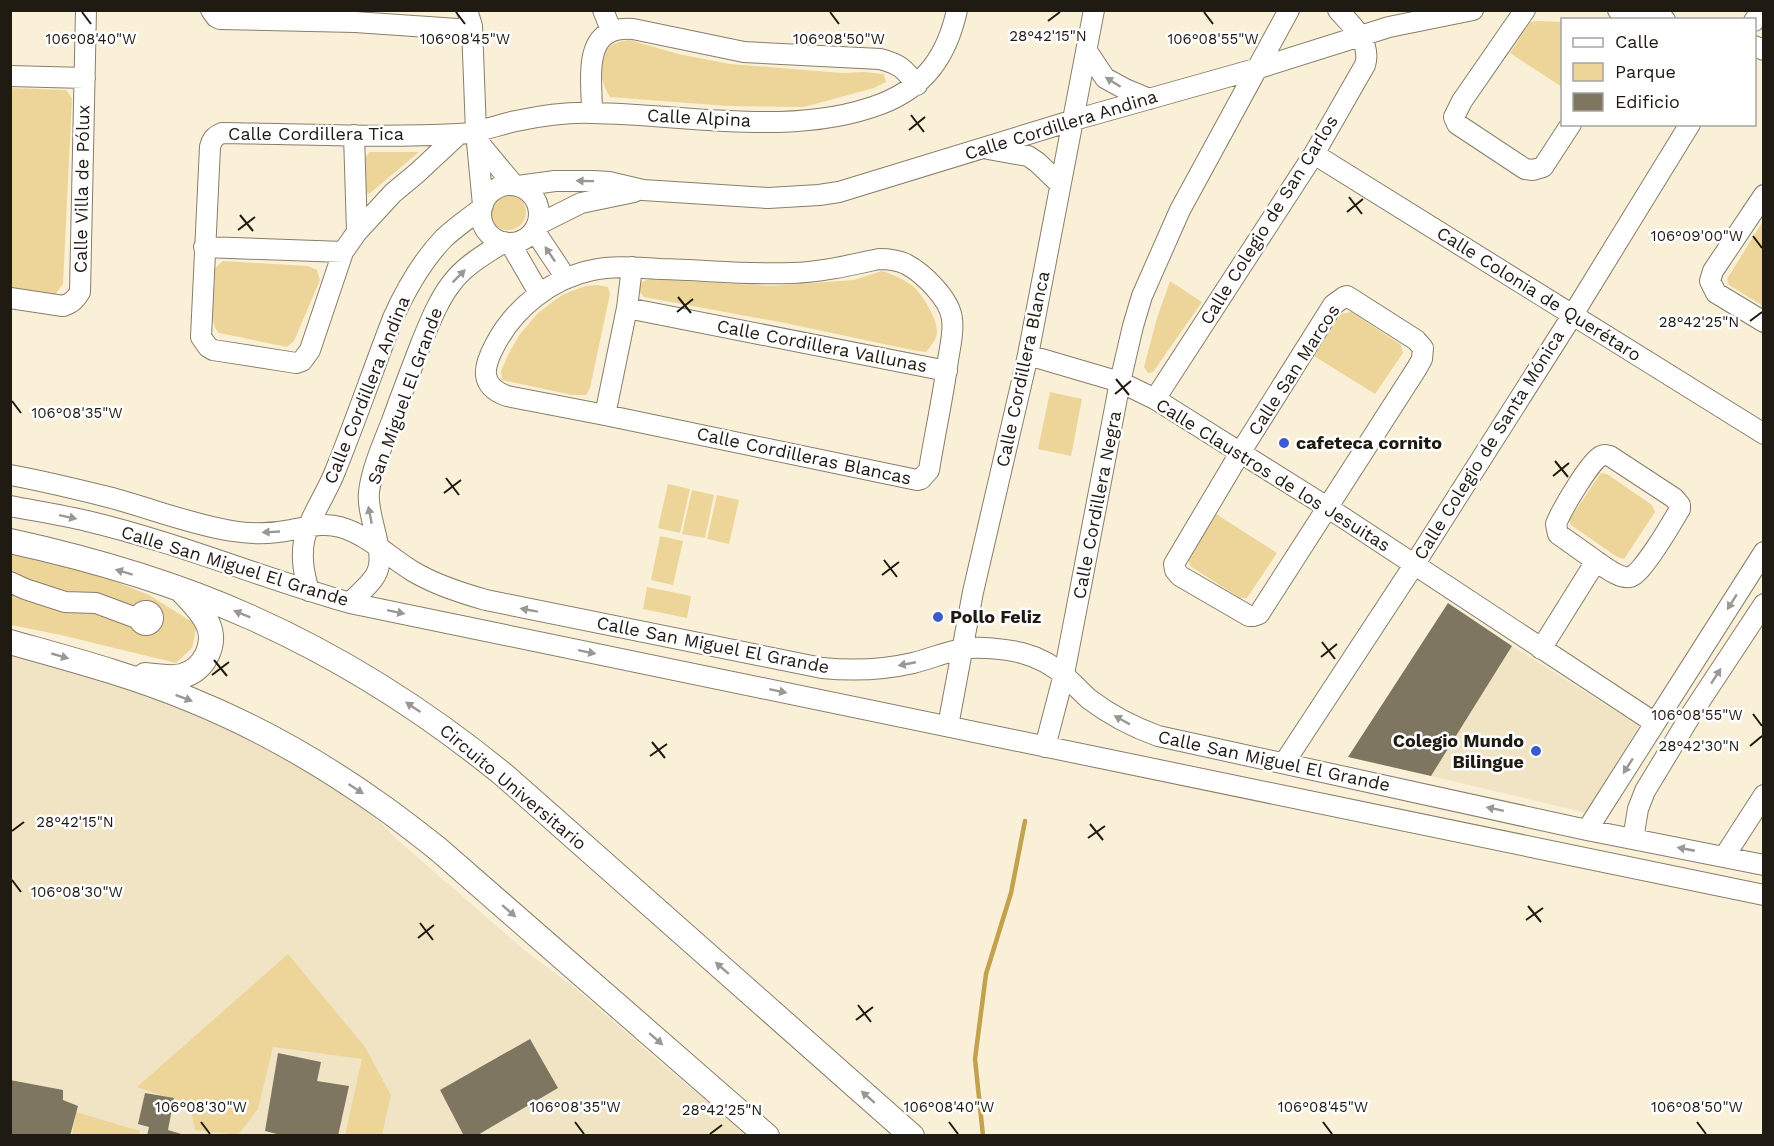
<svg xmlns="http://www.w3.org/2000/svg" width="1774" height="1146" viewBox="0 0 1774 1146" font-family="'Work Sans',sans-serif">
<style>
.built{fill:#f1e4c4}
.green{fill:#edd59a}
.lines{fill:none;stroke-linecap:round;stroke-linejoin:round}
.stream{stroke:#c3a24f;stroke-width:4.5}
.building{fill:#7e7660}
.minor-casing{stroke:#887e69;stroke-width:22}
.major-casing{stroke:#887e69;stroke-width:26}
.minor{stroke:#fff;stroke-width:20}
.major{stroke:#fff;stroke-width:24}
.oneway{fill:#9a9895}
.ticks{fill:none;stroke:#1f1b13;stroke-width:2}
.poi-dot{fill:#3d5bcd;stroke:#fff;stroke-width:2}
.labels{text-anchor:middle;stroke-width:5;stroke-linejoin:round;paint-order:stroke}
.street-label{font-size:18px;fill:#1f1b13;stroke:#fff}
.poi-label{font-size:18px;font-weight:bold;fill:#1f1b13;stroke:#fff;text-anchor:start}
.ticks-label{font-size:15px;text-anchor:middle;fill:#1f1b13;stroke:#fff;stroke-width:5;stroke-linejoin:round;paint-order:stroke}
</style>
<rect width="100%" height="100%" fill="#faf0d7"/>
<path class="built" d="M1512 646 1639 726 1587 813 1431 776Z
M22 654 107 677 244 737 308 770 359 802 401 843 528 953 575 988 676 1076 749 1135 11 1136 10 655Z"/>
<path class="green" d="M1538 21 1562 22V87L1510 53 1529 24 1531 22Z
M630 40 678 54 730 64 842 73 864 72 884 74 886 82 874 88 804 107 727 106 610 97C600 82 594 52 616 43 620 41 626 41 630 40Z
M10 88 66 90 72 98 63 284 55 295 11 289Z
M369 152H419L369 194 364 190V160Z
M490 212a18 18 0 1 1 36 0a18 18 0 1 1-36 0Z
M1763 221V306L1729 285 1727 279Z
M223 261 308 266 317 270 320 280 294 341 287 347 219 333C207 322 214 284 215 268Z
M882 271C894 275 907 280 916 289 924 298 937 319 937 331 937 339 931 346 926 352L912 350 785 323 644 297 638 290 641 282 650 279 771 286 854 280Z
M1170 281 1202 302 1153 372 1148 373 1144 367 1157 318Z
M598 285 608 287 610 294 590 388 586 395H572L502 380 501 371 509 353 520 334 538 313 562 295 585 286Z
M1351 312 1401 345 1403 353 1375 394 1314 356 1341 314Z
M1050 392 1082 399 1071 456 1038 449Z
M1601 473 1607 474 1652 505 1655 512 1624 559 1617 557 1571 525 1569 520Z
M668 484 690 489 680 533 658 528Z
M692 490 714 495 705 538 682 534Z
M717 495 739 500 729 544 707 539Z
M1216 514 1277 553 1247 598H1240L1190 566 1188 557Z
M660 536 683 541 673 585 651 580Z
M10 545 91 572 149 595 197 625 192 648 176 663 61 635 11 625Z
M647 587 691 596 687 618 643 609Z
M288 954 365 1047 391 1095 382 1135H345L362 1059 273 1047 258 1109 238 1135 195 1130 190 1105 137 1087Z
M76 1112 140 1131 139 1135 72 1136Z"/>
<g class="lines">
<path class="stream" d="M983 1136 975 1059 986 974 1011 893 1025 821"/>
</g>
<path class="building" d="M1448 603 1512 646 1431 776 1348 757Z
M530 1039 558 1088 476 1136H464L440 1090Z
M278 1053 321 1062 317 1081 349 1086 338 1136H285L265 1131Z
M10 1080 63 1090V1100L78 1106 70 1136H10Z
M145 1093 174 1098 168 1130 188 1136H147L149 1127 138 1124Z"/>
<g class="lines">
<defs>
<path id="minor" d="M211 10 216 17 220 19 355 22 472 30
M467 10 472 26 476 132 483 205
M603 10 611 30
M1525 10 1462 101 1454 117 1457 124 1525 169 1533 170 1543 167 1571 124
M1618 10 1644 14 1665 20
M1754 21 1762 10
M1754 46 1764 50
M1087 51 1105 78 1125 89 1149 99
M10 76 85 78
M592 113C592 77 581 25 633 29L744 52 880 59C900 64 904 69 917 85
M459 134 417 173 393 193 357 232 343 252 310 350 302 361 296 363 213 350 208 347 201 337 210 147C212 139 215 136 222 133 301 134 380 138 458 134 478 133 497 125 516 121 540 116 567 112 592 113 685 114 792 138 881 104 925 87 947 56 957 10
M354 135 357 232
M478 142 514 185
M988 149 1028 156 1037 162 1060 184
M1314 154 1764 434
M481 214a29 29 0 1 1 58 0a29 29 0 1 1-58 0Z
M518 186 555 181H594L609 182 643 190 768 198 819 195 839 192 1074 120 1259 68 1389 27 1473 10
M1764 195 1713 271 1710 281 1716 293 1764 322
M537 225 581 203 634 192
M534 230 566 278
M510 243 539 293
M204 247 343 252
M879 259C888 259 897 260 906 264 923 273 950 299 952 319 954 332 950 347 948 360 943 397 935 433 929 470L921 479 917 480 605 415 507 396C479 386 483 367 495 345 514 308 552 278 593 270 615 265 639 268 661 269 705 270 750 275 793 273 822 272 851 265 879 259Z
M1347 296 1416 340 1423 348 1422 359 1417 368 1259 614 1253 616H1249L1180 576 1175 570 1174 564 1240 453 1333 305 1344 297Z
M10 298 63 306C72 303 75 300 80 292L86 10
M627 308 947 371
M1028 355 1120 382 1155 399 1327 507 1655 723
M1155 399 1314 154 1365 65C1372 42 1351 25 1338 10
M605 415 627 308 632 267
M10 475C43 481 76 489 108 497 150 508 189 524 232 531 251 534 272 534 291 530 307 527 324 522 340 527 368 535 389 557 414 572 436 585 461 593 486 600L822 668C853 671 883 670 913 663 929 659 946 652 962 649 978 646 1006 649 1022 653 1037 657 1054 666 1066 677 1074 684 1081 692 1089 699 1110 715 1133 727 1158 736L1587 830 1764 865
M10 506C36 511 62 515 87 521 176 542 262 578 350 603L1764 895
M10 582 25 589 65 602 96 603 139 619
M309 591C304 574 301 559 304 541 309 518 325 496 334 474 355 423 373 370 393 318 406 289 422 261 444 238 456 227 469 218 482 208
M350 603C358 594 369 586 375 576 389 555 366 518 369 492 372 467 384 442 393 418 402 393 412 367 422 341 430 322 438 301 451 284 464 266 485 254 504 242
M139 618a7 7 0 1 1 14 0a7 7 0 1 1-14 0Z
M1541 649 1596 561C1605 567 1619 579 1630 577 1641 576 1673 521 1680 509V505L1674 498 1610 456C1605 455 1605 454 1601 456 1590 461 1561 511 1556 524L1558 534 1596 561
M948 726 973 592 1028 355 1094 10
M1045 747 1064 674 1120 382 1133 326 1142 296 1180 210 1289 10
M1284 763 1414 565 1572 316 1690 124
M1587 830 1764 552
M1633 839 1638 809 1645 791 1694 710 1764 604
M1724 857 1764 795"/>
<path id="major" d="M10 541C92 559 174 583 250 617 342 658 427 712 505 776L912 1136
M10 642C70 659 131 675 189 699 256 726 321 763 380 805 400 819 419 834 438 849L767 1136
M145 675C157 676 170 679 182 676 204 670 217 645 208 624 202 611 191 601 182 591"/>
</defs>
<use href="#minor" class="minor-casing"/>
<use href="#major" class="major-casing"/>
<use href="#minor" class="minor"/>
<use href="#major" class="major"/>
</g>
<defs><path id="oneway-solid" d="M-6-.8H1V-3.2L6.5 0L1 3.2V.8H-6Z" transform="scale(1.5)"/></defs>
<g class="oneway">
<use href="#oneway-solid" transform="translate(1113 82) rotate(-148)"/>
<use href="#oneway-solid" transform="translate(585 181) rotate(-179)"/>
<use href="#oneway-solid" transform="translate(550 254) rotate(-124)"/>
<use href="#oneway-solid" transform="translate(459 276) rotate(-45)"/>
<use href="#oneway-solid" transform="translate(370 515) rotate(-101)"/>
<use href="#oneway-solid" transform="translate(68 517) rotate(12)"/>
<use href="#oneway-solid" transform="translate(271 532) rotate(177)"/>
<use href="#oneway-solid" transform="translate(124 572) rotate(-163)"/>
<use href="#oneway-solid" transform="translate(1732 602) rotate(122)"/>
<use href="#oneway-solid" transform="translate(529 610) rotate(-170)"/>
<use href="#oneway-solid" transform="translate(396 612) rotate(12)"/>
<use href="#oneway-solid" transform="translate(242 614) rotate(-158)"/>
<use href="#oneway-solid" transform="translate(587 652) rotate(12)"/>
<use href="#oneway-solid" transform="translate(60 656) rotate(16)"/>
<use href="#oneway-solid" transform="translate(907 664) rotate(169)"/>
<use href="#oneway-solid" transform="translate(1716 676) rotate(-57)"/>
<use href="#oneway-solid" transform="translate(778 691) rotate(12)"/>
<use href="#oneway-solid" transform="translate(184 698) rotate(21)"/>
<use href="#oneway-solid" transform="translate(413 707) rotate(-146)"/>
<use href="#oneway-solid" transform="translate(1122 720) rotate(-151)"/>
<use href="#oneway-solid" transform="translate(1628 766) rotate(123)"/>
<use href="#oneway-solid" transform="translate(356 789) rotate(33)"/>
<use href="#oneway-solid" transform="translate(1495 809) rotate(-168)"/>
<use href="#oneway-solid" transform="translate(1686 849) rotate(-169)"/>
<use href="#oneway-solid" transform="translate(509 911) rotate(41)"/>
<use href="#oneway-solid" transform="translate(722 968) rotate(-139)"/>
<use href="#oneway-solid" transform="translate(656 1039) rotate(41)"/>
<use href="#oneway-solid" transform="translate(868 1097) rotate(-139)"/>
</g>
<path class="ticks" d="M82 12 91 24M456 12 465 24M830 12 839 24M1204 12 1213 24M1048 21 1060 12M911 115 924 132M909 130 925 117M1349 197 1362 214M1347 212 1363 199M240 215 253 231M238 230 255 217M1753 236 1762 248M678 297 691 313M677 312 693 299M1750 321 1762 312M1116 379 1129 395M1115 394 1131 381M12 401 21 413M1555 461 1568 477M1553 476 1569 463M446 478 459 495M444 493 461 480M884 560 897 577M882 575 899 562M1322 642 1335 659M1321 657 1337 644M214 660 227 676M212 675 229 662M1753 714 1762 726M652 742 665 758M1750 746 1762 736M650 756 667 744M1090 824 1103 840M12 831 24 822M1088 838 1105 826M12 880 21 892M1528 906 1541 922M1526 920 1543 908M420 923 433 940M418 938 434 925M858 1005 871 1022M856 1020 873 1007M201 1122 210 1134M575 1122 584 1134M949 1122 958 1134M1323 1122 1332 1134M1697 1122 1706 1134M710 1134 722 1125"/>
<g class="poi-dot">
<circle cx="1284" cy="443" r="6"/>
<circle cx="938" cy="617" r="6"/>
<circle cx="1536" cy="751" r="6"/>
</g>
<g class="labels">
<g class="street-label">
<text transform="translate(699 118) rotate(3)" y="6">Calle Alpina</text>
<text transform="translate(1061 125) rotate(-17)" y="6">Calle Cordillera Andina</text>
<text x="316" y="140">Calle Cordillera Tica</text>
<text transform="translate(82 189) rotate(-89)" y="6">Calle Villa de Pólux</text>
<text transform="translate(1269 220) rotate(-58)" y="6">Calle Colegio de San Carlos</text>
<text transform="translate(1539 294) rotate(32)" y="6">Calle Colonia de Querétaro</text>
<text transform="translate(822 346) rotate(11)" y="6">Calle Cordillera Vallunas</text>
<text transform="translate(1023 369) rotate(-78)" y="6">Calle Cordillera Blanca</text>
<text transform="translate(1294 370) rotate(-57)" y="6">Calle San Marcos</text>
<text transform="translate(367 390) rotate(-68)" y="6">Calle Cordillera Andina</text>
<text transform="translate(405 396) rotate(-70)" y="6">San Miguel El Grande</text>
<text transform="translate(1489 445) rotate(-58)" y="6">Calle Colegio de Santa Mónica</text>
<text transform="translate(804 456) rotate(12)" y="6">Calle Cordilleras Blancas</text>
<text transform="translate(1273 475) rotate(32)" y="6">Calle Claustros de los Jesuitas</text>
<text transform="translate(1097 505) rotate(-79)" y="6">Calle Cordillera Negra</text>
<text transform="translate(235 566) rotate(17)" y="6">Calle San Miguel El Grande</text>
<text transform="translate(713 645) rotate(11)" y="6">Calle San Miguel El Grande</text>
<text transform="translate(1274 761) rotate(12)" y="6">Calle San Miguel El Grande</text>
<text transform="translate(513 787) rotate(40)" y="6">Circuito Universitario</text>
</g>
<g class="poi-label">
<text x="1296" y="449">cafeteca cornito</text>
<text x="950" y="623">Pollo Feliz</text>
<text x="1524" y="747" text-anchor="end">Colegio Mundo<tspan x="1524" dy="21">Bilingue</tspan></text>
</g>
</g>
<g class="ticks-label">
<text x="1048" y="41">28°42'15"N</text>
<text x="91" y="44">106°08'40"W</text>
<text x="465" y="44">106°08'45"W</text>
<text x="839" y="44">106°08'50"W</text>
<text x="1213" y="44">106°08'55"W</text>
<text x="1697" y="241">106°09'00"W</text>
<text x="1699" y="327">28°42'25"N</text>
<text x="77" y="418">106°08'35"W</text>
<text x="1697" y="720">106°08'55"W</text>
<text x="1699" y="751">28°42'30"N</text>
<text x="75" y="827">28°42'15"N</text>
<text x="77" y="897">106°08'30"W</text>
<text x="201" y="1112">106°08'30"W</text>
<text x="575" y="1112">106°08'35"W</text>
<text x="949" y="1112">106°08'40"W</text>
<text x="1323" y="1112">106°08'45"W</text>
<text x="1697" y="1112">106°08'50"W</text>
<text x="722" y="1115">28°42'25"N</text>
</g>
<rect width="1774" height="1146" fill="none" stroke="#1f1b13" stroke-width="24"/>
<rect x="1561" y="18" width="195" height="108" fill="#ffffff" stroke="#a5a4a1" stroke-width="1.5"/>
<rect x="1573" y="38" width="30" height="9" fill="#ffffff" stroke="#a5a4a1" stroke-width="1.5"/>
<text x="1615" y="48" font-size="18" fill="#1f1b13">Calle</text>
<rect x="1573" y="63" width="30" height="18" fill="#edd59a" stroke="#a5a4a1" stroke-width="1.5"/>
<text x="1615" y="78" font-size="18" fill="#1f1b13">Parque</text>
<rect x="1573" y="93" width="30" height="18" fill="#7e7660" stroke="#a5a4a1" stroke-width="1.5"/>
<text x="1615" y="108" font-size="18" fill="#1f1b13">Edificio</text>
</svg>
